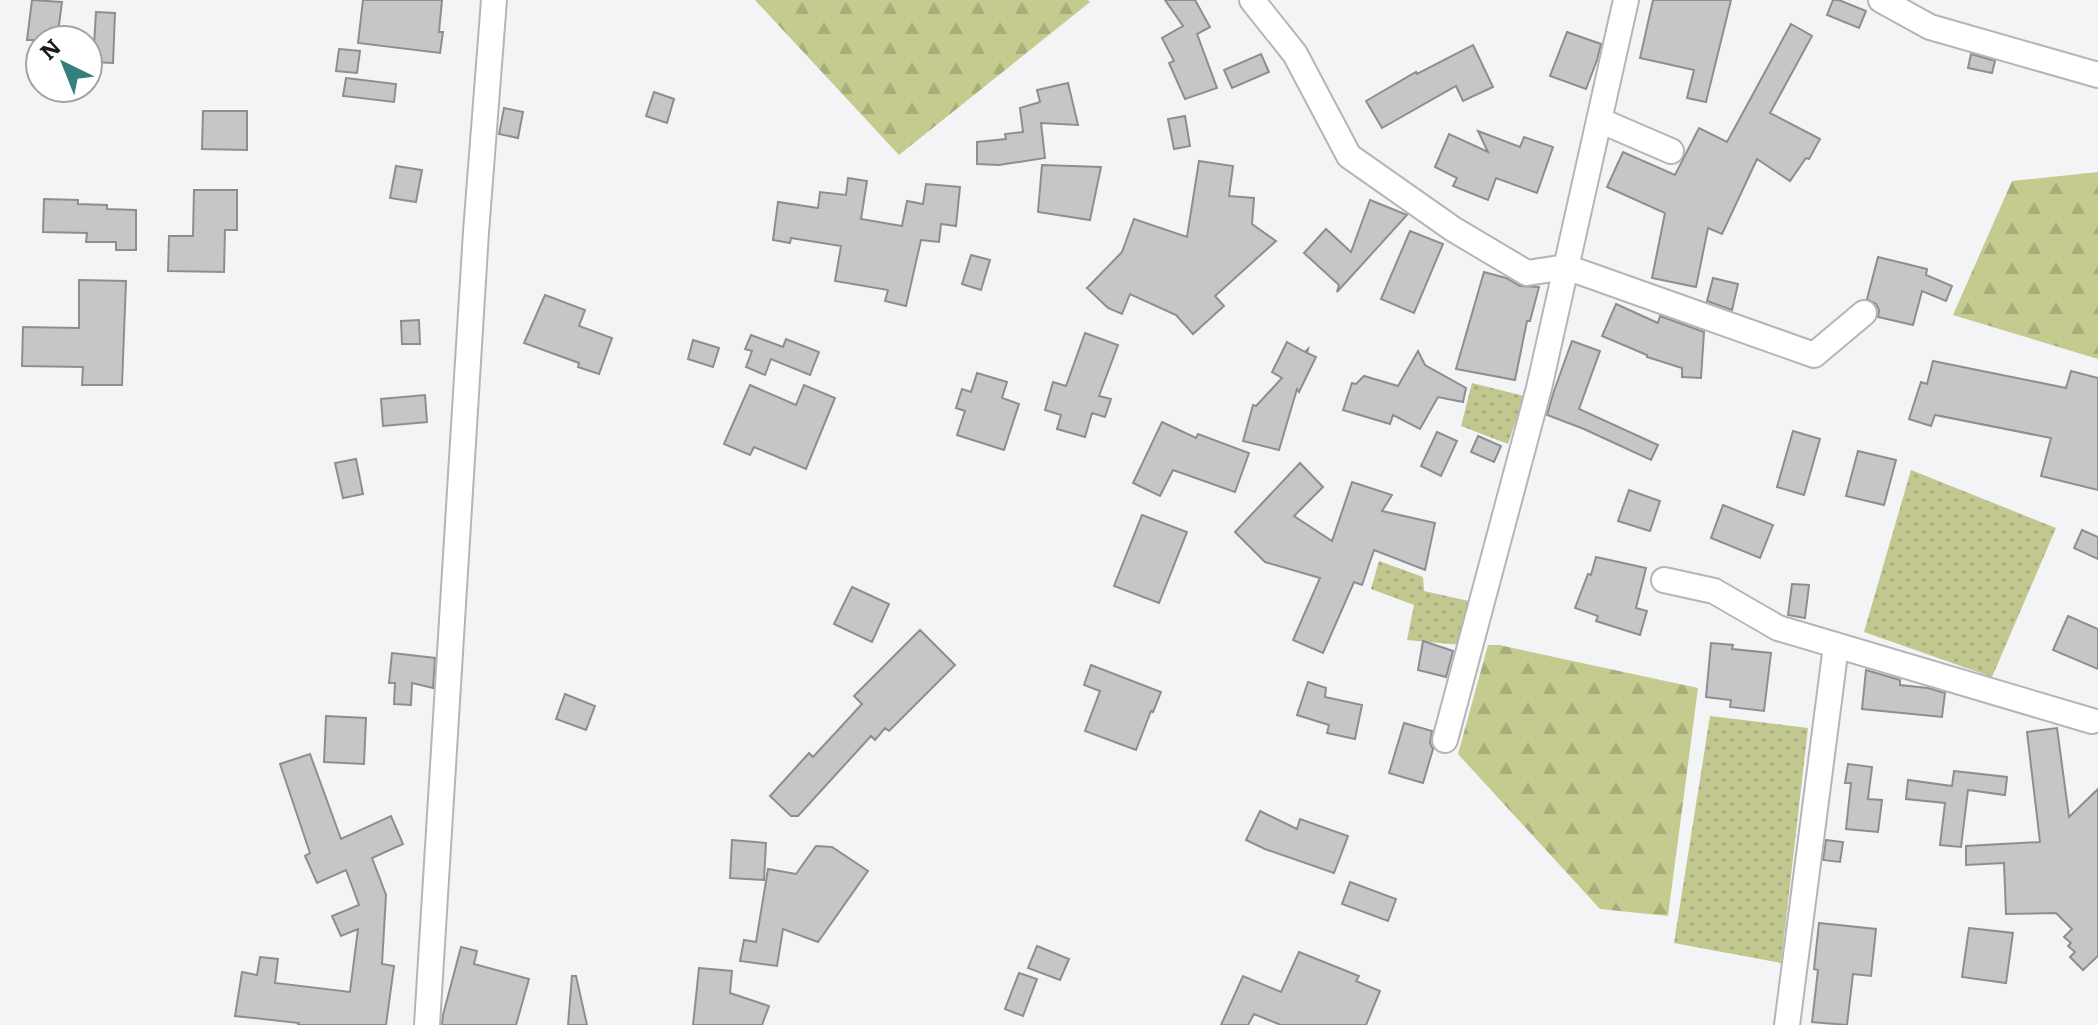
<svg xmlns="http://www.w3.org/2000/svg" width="2098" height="1025" viewBox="0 0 2098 1025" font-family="Literata,serif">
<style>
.green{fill:url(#green-dots)}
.forest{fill:url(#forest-firs)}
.building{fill:#c5c6c8;stroke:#8d8e90;stroke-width:2}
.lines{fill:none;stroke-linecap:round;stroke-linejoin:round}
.street-casing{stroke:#b4b5b7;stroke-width:28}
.street{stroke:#fff;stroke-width:24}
</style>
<defs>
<pattern id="green-dots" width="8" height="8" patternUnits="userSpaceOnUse" patternTransform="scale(2)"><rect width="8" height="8" fill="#c2c78f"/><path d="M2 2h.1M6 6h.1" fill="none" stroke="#a6aa7b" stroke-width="1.8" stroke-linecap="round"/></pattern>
<pattern id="forest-firs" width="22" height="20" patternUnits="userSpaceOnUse" patternTransform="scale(2)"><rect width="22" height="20" fill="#c5ca8e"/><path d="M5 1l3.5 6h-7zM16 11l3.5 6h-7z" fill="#a9ad7a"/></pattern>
</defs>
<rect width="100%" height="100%" fill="#f3f4f6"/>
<path class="green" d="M1472 383 1524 396 1508 444 1461 426Z
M1911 470 2056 528 1992 677 1864 632Z
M1379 561 1423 577 1424 591 1469 601 1461 645 1407 640 1414 605 1371 589Z
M1710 716 1808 728 1781 963 1674 943Z"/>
<path class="forest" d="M755 0H1088L1090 2 899 155Z
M2098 172V359L1953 315 2012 181Z
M1488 645H1499L1698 688 1668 916 1600 909 1458 754Z"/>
<path class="building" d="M32 0 62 2 57 40H27Z
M363 0H442L439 32H443L440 53 358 43Z
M1165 0H1195L1210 27 1197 34 1217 88 1185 99 1169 63 1174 61 1162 38 1183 26Z
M1653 0H1731L1706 102 1687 98 1694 70 1640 58Z
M1833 0H1839L1866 11 1859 28 1827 15Z
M96 12 115 13 113 63 93 62Z
M1791 24 1812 36 1770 113 1820 139 1809 159 1806 158 1790 181 1757 159 1722 234 1708 228 1696 287 1652 278 1665 213 1607 187 1623 152 1675 175 1699 128 1727 142Z
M1567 32 1601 44 1597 60 1586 89 1550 76Z
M1473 45 1493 87 1463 101 1456 86 1382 128 1366 101 1416 72 1417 74Z
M339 49 360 51 357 73 336 71Z
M1261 54 1269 72 1232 88 1224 70Z
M1971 54 1995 61 1992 73 1968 68Z
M346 78 396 84 394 102 343 96Z
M1068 83 1078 125 1041 123 1045 158 999 165 977 164V142L1006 139 1005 134 1023 132 1020 108 1040 102 1037 90Z
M654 92 674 99 667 123 646 116Z
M504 108 523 112 518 138 499 134Z
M203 111H247V150L202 149Z
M1185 116 1190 146 1174 149 1168 119Z
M1478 131 1520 147 1524 137 1553 147 1537 193 1496 178 1488 200 1453 186 1457 178 1435 167 1449 134 1488 152Z
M1199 161 1233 166 1229 196 1254 198 1252 224 1276 241 1215 296 1224 306 1193 334 1176 315 1130 294 1122 314 1108 308 1087 288 1122 252 1134 219 1187 237Z
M1042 165 1101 167 1090 220 1038 212Z
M396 166 422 170 416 202 390 198Z
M848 178 867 181 861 219 902 226 907 201 923 204 926 184 960 187 956 226 941 224 939 242 921 240 906 306 885 301 888 290 835 281 841 246 791 238 790 243 773 240 778 202 818 208 820 192 846 195Z
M194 190H237V230H225L224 272 168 271 169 236H193Z
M44 199 78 200V204L107 205V209L136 210V250H116V242H86L87 233 43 232Z
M1370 200 1407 215 1337 292 1339 285 1304 253 1326 229 1351 252Z
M1410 231 1443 244 1414 313 1381 299Z
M971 255 990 260 981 290 962 284Z
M1878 257 1927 269 1926 275 1952 286 1946 301 1922 291 1913 325 1878 317 1879 310 1876 304 1867 299Z
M1484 272 1506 278 1520 286 1539 287 1530 321H1527L1515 380 1456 369Z
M1713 278 1738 284 1732 310 1707 301Z
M79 280 126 281 122 385H82L83 367 22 366 23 327 79 328Z
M545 295 585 310 579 326 612 338 599 374 578 367 579 363 524 343Z
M1616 304 1658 323 1660 316 1704 332 1701 378 1682 377V368L1647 357V355L1602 336Z
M419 320 420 344H402L401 321Z
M1085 333 1118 345 1099 396 1111 399 1105 417 1092 413 1085 437 1057 429 1061 415 1045 410 1053 382 1066 386Z
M751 335 783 347 786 339 819 352 810 375 771 359 765 375 746 367 752 351 745 349Z
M693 340 719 348 713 367 688 359Z
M1572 341 1600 351 1579 409 1658 445 1651 460 1584 429 1547 415 1554 391Z
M1287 342 1305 352 1308 349 1307 353 1316 357 1299 392 1297 389 1279 450 1243 441 1253 405 1256 406 1282 378 1272 372Z
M1418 351 1425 365 1466 388 1463 402 1438 397 1420 429 1393 415 1390 424 1343 410 1352 383 1356 384 1364 376 1398 386Z
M1933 361 2066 388 2071 371 2098 378V490L2041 476 2051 438 1935 415 1931 426 1909 419 1921 382 1927 384Z
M977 373 1007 382 1002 398 1019 404 1004 450 957 435 965 411 956 408 962 389 971 392Z
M750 385 796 405 804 385 835 398 806 469 754 447 750 455 724 444Z
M425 395 427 422 383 426 381 399Z
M1162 422 1196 438 1198 434 1249 453 1235 492 1173 470 1160 496 1133 483Z
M1793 431 1820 439 1804 495 1777 487Z
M1437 432 1457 441 1441 476 1421 466Z
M1478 436 1501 446 1494 462 1471 452Z
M1858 451 1896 460 1884 505 1846 496Z
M356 459 363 494 343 498 335 463Z
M1300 463 1323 487 1294 516 1332 541 1352 482 1392 495 1382 511 1435 523 1425 570 1374 550 1362 585 1354 582 1323 653 1293 640 1320 578 1265 562 1235 532Z
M1629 490 1660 501 1650 531 1618 521Z
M1723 505 1773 525 1760 558 1711 538Z
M1142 515 1187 532 1159 603 1114 586Z
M2082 530 2098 537V559L2074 548Z
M1596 557 1646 568 1636 608 1647 611 1640 635 1596 621 1598 616 1575 608 1588 574 1591 575Z
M1792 584 1809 585 1805 618 1788 615Z
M852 587 889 604 872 642 834 624Z
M2068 616 2098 629V669L2053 650Z
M920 630 955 665 889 731 885 728 875 740 871 736 798 816H791L770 796 809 753 813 757 862 704 854 696Z
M1423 641 1453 651 1446 677 1418 670Z
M1711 643 1733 645 1732 649 1771 653 1764 711 1730 707 1731 700 1706 697Z
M392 653 435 658 433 688 412 683 411 705 394 704 395 683H389Z
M1091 665 1161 692 1153 712 1151 711 1136 750 1085 731 1100 691 1084 685Z
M1866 670 1900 680V685L1928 688 1945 693 1942 717 1862 709Z
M1308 682 1326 688 1325 697 1362 705 1355 739 1327 733 1329 725 1297 715Z
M565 694 595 706 586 730 556 719Z
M326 716 366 718 364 764 324 762Z
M1404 723 1432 731 1430 743 1433 749 1423 783 1389 773Z
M2057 728 2069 817 2098 789V956L2083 970 2070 957 2075 952 2068 946 2071 943 2064 937 2072 929 2056 913 2006 914 2004 863 1966 865V846L2040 842 2027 732Z
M310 754 341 839 391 816 403 844 372 858 386 895 382 964 394 966 386 1025H298L299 1023 235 1016 242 972 257 975 260 957 278 959 275 983 350 992 358 929 341 936 332 916 359 905 346 870 317 883 305 856 310 853 280 764Z
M1848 764 1872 767 1868 799 1882 800 1878 832 1846 829 1851 783H1845Z
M1954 771 2007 777 2005 795 1968 790 1961 847 1940 845 1945 803 1906 799 1908 780 1952 786Z
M1260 811 1297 829 1300 819 1348 836 1334 873 1265 849 1246 840Z
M732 840 766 843 764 880 730 878Z
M1826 840 1843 842 1840 862 1823 860Z
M816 846 832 847 868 871 818 942 783 929 777 966 740 961 744 940 756 942 768 869 796 874Z
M1350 882 1396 899 1388 921 1342 904Z
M1819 923 1876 929 1871 976 1853 974 1847 1025 1812 1022 1818 970 1814 969Z
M1969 928 2013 933 2006 983 1962 977Z
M1037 946 1069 959 1060 980 1028 968Z
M461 947 477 951 474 964 529 979 516 1025H442L443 1015Z
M1299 952 1359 976 1356 981 1380 991 1366 1025H1281L1254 1014 1248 1025H1221L1243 976 1281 992Z
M699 968 732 971 730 993 769 1006 762 1025H693Z
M1019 973 1037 979 1023 1016 1005 1009Z
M572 976H576L587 1025H568Z"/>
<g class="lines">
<defs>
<path id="street" d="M1252 0 1295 54 1349 156 1453 229 1527 273 1566 267 1814 355 1864 313
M1881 0 1930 27 2098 75
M1599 120 1671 151
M1664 580 1714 591 1778 628 2092 721
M1445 740 1539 388 1626 0
M427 1025 476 232 494 0
M1787 1025 1836 646"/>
</defs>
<use href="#street" class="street-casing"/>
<use href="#street" class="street"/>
</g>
<g transform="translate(64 64) rotate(317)"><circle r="38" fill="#ffffff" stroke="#a3a3a4" stroke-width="2"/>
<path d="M0-6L14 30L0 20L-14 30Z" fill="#367f7f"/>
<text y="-12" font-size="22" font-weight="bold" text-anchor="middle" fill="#1a1a1b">N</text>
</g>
</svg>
